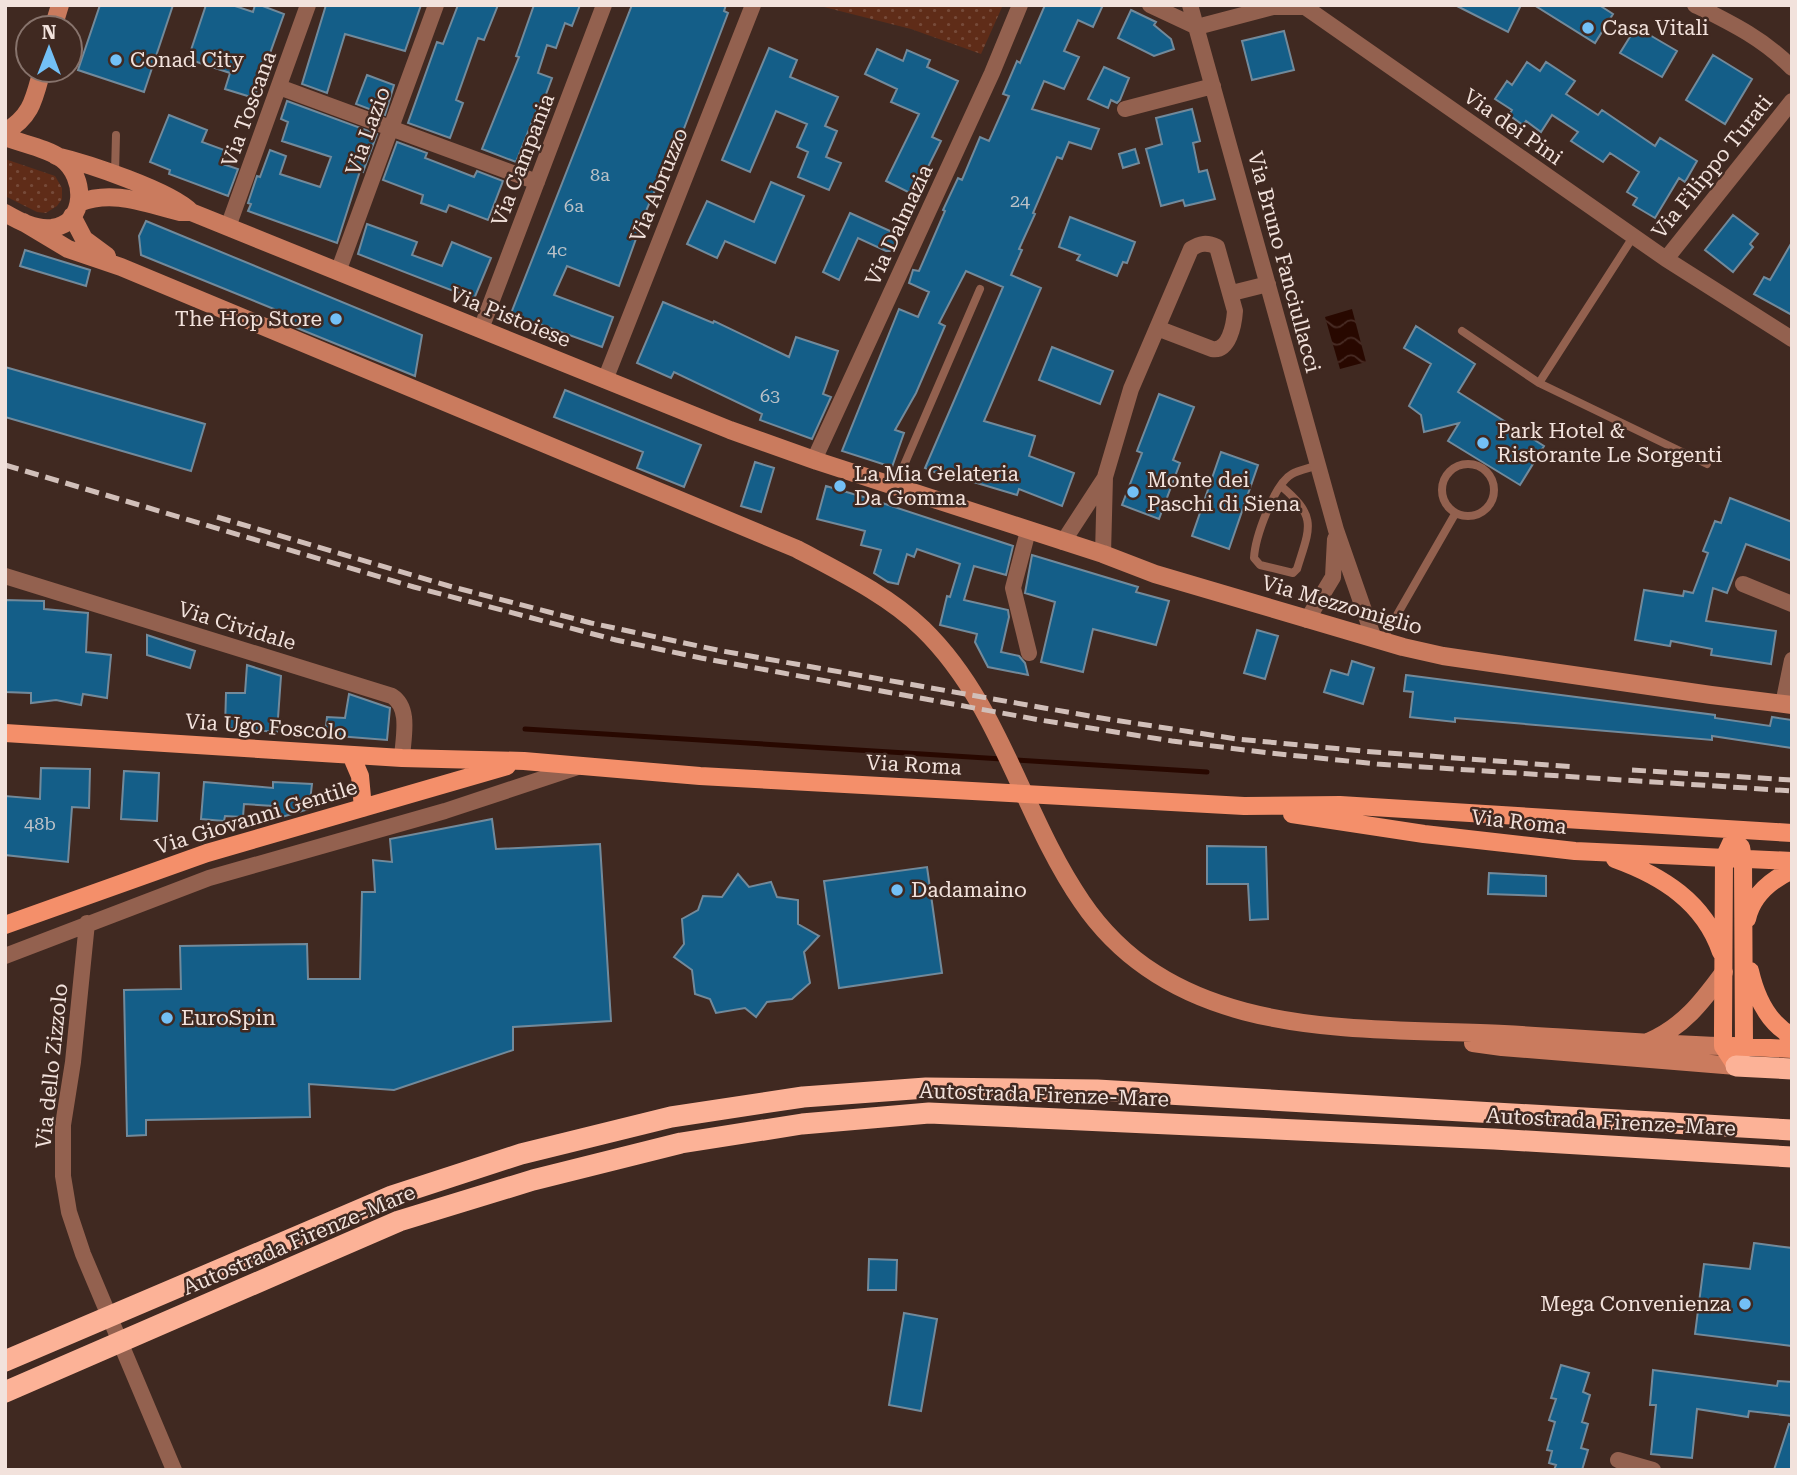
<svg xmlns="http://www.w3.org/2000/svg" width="1797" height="1475" viewBox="0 0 1797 1475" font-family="'Roboto Serif',serif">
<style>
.grass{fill:url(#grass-dots)}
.water{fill:url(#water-waves)}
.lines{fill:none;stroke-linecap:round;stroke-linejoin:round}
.stream{stroke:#280800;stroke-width:5}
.building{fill:#145e88;stroke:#728a9b;stroke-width:2}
.lane{stroke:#93614f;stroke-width:8}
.street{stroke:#93614f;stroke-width:16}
.secondary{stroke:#ca7b5e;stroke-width:18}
.primary{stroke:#f48f6a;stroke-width:18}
.highway{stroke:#fcb297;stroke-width:21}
.rail{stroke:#d1bfb9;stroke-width:5;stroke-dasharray:14 7;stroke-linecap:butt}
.poi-dot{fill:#73c0f6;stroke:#402921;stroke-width:2.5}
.labels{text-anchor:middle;stroke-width:5;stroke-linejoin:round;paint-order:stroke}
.number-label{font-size:18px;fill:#bac1c7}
.poi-label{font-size:21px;fill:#f2e2dc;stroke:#402921;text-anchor:start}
.street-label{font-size:21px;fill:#f2e2dc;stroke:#402921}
</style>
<defs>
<pattern id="grass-dots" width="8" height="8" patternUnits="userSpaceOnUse" patternTransform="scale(1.75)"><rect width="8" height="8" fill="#5f2c18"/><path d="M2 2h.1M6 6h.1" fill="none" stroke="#764a39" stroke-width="1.8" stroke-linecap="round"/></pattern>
<pattern id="water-waves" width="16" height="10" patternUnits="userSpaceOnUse" patternTransform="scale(1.75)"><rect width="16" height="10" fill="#280800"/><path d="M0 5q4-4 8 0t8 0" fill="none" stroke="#482c25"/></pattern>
</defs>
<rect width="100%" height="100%" fill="#402921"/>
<path class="grass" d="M816 5H1003L981 54 911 29Z
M5 159 55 176 62 188V199L57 206 46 213 37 212 5 196Z"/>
<path class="water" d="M1352 309 1366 362 1340 369 1325 317Z"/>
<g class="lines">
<path class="stream" d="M525 729 1207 772"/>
</g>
<path class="building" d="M100 5H173L144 92 78 70Z
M206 5H232L253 12 255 5H260L284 14 254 98 225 89 230 73 188 59Z
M326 5H421L405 51 345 34 327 93 302 84Z
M458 5H498L484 40 478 38 456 100 463 103 450 138 408 123 437 42 443 44Z
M534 5H580L572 26 565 23 556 48 547 45 538 73 552 78 539 113 536 112 516 162 482 149 519 57 516 56Z
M632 5H726L724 11 728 13 672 160 669 158 646 211 619 286 567 266 554 295 613 317 602 347 542 325 541 328 510 316Z
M1045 5H1103L1093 27 1078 20 1064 51 1079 57 1064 89 1044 81 1032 109 1099 129 1091 149 1069 142 1062 159 1057 157 1033 213 1035 214 1019 249 1022 250 1011 275 1041 288 984 421 1035 436 1029 456 1074 473 1062 506 1019 489 1017 495 960 478 958 482 925 468 1003 287 966 271 939 323 945 326 916 393 895 430 904 433 892 467 842 451 899 309 918 317 929 292 909 283 913 270 919 271 945 211 943 210 958 178 962 180 980 137 989 141 1009 96 1003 94 1017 61 1020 63Z
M1455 5H1521L1508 32Z
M1534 5H1599L1613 14 1595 43Z
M1131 10 1156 22 1154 25 1171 39 1174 49 1154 56 1118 38Z
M1636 27 1677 51 1662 77 1620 53Z
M1284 31 1294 70 1252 80 1242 41Z
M769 48 797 60 790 77 838 97 825 126 837 131 826 157 841 163 829 190 798 177 808 152 797 147 807 124 776 111 750 172 722 160Z
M877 49 903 61 907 50 930 60 927 67 958 81 932 137 941 141 914 195 886 181 919 114 891 102 897 89 865 74Z
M1713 55 1752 79 1725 124 1686 100Z
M1527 62 1540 71 1546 62 1575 81 1566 94 1598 115 1602 110 1655 146 1660 138 1697 161 1685 182 1679 178 1655 218 1633 205 1637 198 1627 192 1639 172 1610 153 1603 162 1571 141 1578 132 1552 115 1541 132 1526 121 1523 125 1509 115 1512 110 1495 99 1507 81 1512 85Z
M1104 67 1129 78 1120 100 1117 103 1111 100 1108 108 1088 99Z
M367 75 394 85 385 115 356 104Z
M287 101 377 134 363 172 360 171 337 243 248 211 251 204 248 203 257 176 260 177 270 150 286 156 280 174 320 187 331 157 282 141 288 122 281 119Z
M1192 109 1200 141 1193 143 1199 172 1207 170 1215 199 1185 206 1183 200 1161 206 1146 149 1162 144 1156 118Z
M169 115 207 130 202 142 227 151 223 164 238 169 228 196 169 174 170 170 150 162Z
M397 142 427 153 425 158 474 177 477 171 503 181 488 220 449 205 446 212 421 203 423 195 383 180Z
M1135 149 1139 163 1123 168 1119 154Z
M771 182 804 196 775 263 725 241 717 258 687 244 707 201 754 222Z
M850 213 899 235 892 251H886L858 238 839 280 823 272Z
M1733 215 1758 234 1750 244 1753 247 1733 272 1705 250Z
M1070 217 1135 242 1127 263 1123 262 1117 276 1077 260 1080 255 1059 247Z
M146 221 422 335 415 376 297 328 299 325 272 313 274 309 141 255 139 236Z
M367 224 417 242 412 255 442 266 452 242 491 258 474 299 358 254Z
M1792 242V315L1754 294 1764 277 1770 280Z
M25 250 90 270 86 286 20 266Z
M663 302 713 323 714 321 789 357 796 337 838 351 823 394 831 397 812 439 760 420 762 414 674 372 671 378 637 363Z
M1416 326 1475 364 1458 392 1544 446 1520 485 1448 441 1459 423 1424 432 1421 415 1409 406 1431 364 1404 348Z
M1052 347 1113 371 1100 404 1039 380Z
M5 367 205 424 191 471 5 417Z
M565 390 701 445 684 487 637 468 643 452 554 417Z
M1159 394 1194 407 1173 460 1180 463 1159 519 1122 505 1142 453 1137 451Z
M1221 452 1258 465 1229 549 1192 536Z
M755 462 774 468 761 512 741 506Z
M826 486 867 498 1013 546 1006 575 974 566 964 600 1008 610 1009 617 1001 652 1019 656 1025 663 1028 675 988 667 975 642 977 634 940 625 947 596 950 597 960 564 917 549 914 557 907 554 898 584 888 582 874 573 881 550 861 545 865 531 817 519Z
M1730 498 1792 522V561L1746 544 1727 593 1713 588 1706 621 1776 631 1771 664 1711 655 1712 649 1671 641 1670 646 1635 640 1644 590 1683 596 1684 591 1693 593 1708 553 1703 551 1715 521 1721 523Z
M1032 555 1138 587 1136 592 1169 601 1156 645 1093 629 1083 672 1041 662 1055 602 1025 593Z
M5 600 44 601V609L88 613 86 652 111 655 107 698 83 694 81 705 56 700 31 703V693L5 692Z
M1257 630 1278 636 1265 679 1244 673Z
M147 635 195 651 190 668 147 655Z
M1352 661 1374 668 1363 704 1324 692 1331 670 1348 675Z
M247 665 281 676 277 732 225 728 226 693H245Z
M1406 675 1715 715V718L1770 726 1772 717 1792 720V748L1712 736V740L1455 718V722L1410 717 1413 692 1404 691Z
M349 694 390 708 387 740 325 735 327 717 345 718Z
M41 768 90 769 89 808 72 807 68 862 5 855V796L40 799Z
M124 771 159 773 157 821 121 819Z
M204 782 273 788V782L312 784 309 809 272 820 273 806 244 804 243 817 225 816 224 821 201 819Z
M492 819 496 849 600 844 611 1021 513 1027V1050L394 1090 309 1084 310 1117 146 1120V1135L127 1136 124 990 181 989 180 946 307 944 308 979H360L362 892H375L373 860 392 862 390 839Z
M1207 846 1266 847 1268 919 1250 920 1248 884H1207Z
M927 867 942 973 839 988 824 881Z
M1489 873 1546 876V896L1488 894Z
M738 874 749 887 771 882 777 897 798 900V924L819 936 804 952 810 983 792 999 767 1002 756 1017 745 1008 716 1013 710 999 695 994 692 970 674 957 684 944 682 919 698 910 703 896 722 897Z
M1754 1243 1792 1248V1346L1695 1334 1704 1264 1750 1269Z
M869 1259 897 1260 896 1290H868Z
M904 1313 937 1319 921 1411 889 1405Z
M1561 1365 1589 1373 1583 1392 1590 1395 1582 1422 1588 1424 1581 1448 1588 1450 1582 1470H1554L1556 1465 1549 1463 1552 1451 1547 1450 1555 1422 1549 1420 1556 1399 1551 1398Z
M1653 1370 1777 1386 1778 1381 1792 1382V1416L1749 1411 1748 1417 1697 1409 1692 1458 1651 1454 1656 1405H1650Z
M1789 1424 1792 1425V1470H1774Z"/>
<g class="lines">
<path class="lane" d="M115 174 116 135
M1462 331 1539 383 1707 464
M1539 383 1633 237
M1442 490a26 26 0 1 1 52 0a26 26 0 1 1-52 0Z
M895 486 980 289
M1281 486C1318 517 1310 527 1297 569L1293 573 1260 565 1254 558C1255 538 1274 484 1292 474 1299 470 1310 468 1318 465
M1382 641 1455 514"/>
<path class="street" d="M1150 5 1197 27 1273 7H1305L1666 259 1792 339
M1190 5 1336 530 1374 639
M1695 5C1731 23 1764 39 1792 68
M279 87 537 182
M1125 109 1213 86
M228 227 308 5
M1666 259 1792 101
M338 272 436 5
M1232 293 1268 284
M481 329 604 5
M605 380 753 5
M814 460 992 73 1020 5
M1028 531 1013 588 1029 653
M1063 542 1104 479
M1103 554 1105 477 1131 389 1191 249C1200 243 1207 242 1217 247L1235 311C1234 325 1229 352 1212 349L1157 328
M5 576 392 696C411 708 403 738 402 758
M1743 584 1792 604
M1307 620 1333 577 1335 539
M1783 704 1792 660
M87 923 73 1062 63 1125V1176L69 1212 83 1254 174 1470
M5 956 209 878 445 811 581 766
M1618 1460 1653 1470"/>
<path class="secondary" d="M53 28 60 5
M5 132C32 116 34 99 42 70
M5 137C23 144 47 148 62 159 86 177 87 223 52 228 35 230 19 221 5 213
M56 156C86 163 171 191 191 212L730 430 817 461 1103 554 1155 574 1403 647 1443 656 1711 695 1792 705
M79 203C113 189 146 204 180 212H188
M72 216 84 239 107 256
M23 222 68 249 121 267 797 549C840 572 888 595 923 629 1001 705 1022 815 1082 902 1177 1042 1355 1027 1504 1034 1577 1038 1650 1044 1723 1046
M1648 1042C1683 1027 1702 1002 1724 972
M1473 1043 1502 1047 1736 1066"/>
<path class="primary" d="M5 733 402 758 524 761 700 776 1244 806 1340 805 1792 833
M351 755 360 776 363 808
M1292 814 1424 834 1575 851 1792 861
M1615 859C1662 876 1704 902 1721 952
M1747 919C1752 896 1771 880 1792 870
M5 925 207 853 507 766
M1750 971C1756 997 1768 1023 1792 1036
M1733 1046 1792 1049
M1736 1066 1723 1046V1031L1724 858 1737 830
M1736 1066 1744 1046 1743 859 1741 847"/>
<path class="highway" d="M1736 1066 1792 1069
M5 1361 392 1196 521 1154 671 1117 803 1097 926 1088 1097 1090 1792 1130
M5 1392 399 1221 533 1180 681 1143 802 1124 929 1113 1494 1139 1792 1157"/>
<path class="rail" d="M5 465 414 587 616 640 701 658 1040 720 1172 741 1270 753 1377 764 1792 791
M217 517 449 586 591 623 722 651 1101 718 1237 739 1362 751 1576 767
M1632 770 1792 780"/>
</g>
<g class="poi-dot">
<circle cx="1588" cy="28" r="7"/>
<circle cx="116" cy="60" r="7"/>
<circle cx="336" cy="319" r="7"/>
<circle cx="1483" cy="443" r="7"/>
<circle cx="840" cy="486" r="7"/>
<circle cx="1133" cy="492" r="7"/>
<circle cx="897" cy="890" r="7"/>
<circle cx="167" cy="1018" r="7"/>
<circle cx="1745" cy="1304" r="7"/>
</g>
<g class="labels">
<g class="number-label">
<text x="600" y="181">8a</text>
<text x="1020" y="207">24</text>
<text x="574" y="212">6a</text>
<text x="557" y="256">4c</text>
<text x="770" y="402">63</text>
<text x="40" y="830">48b</text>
</g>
<g class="poi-label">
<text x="1602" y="35">Casa Vitali</text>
<text x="130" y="67">Conad City</text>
<text x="322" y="326" text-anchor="end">The Hop Store</text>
<text x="1497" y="438">Park Hotel &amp;<tspan x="1497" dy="24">Ristorante Le Sorgenti</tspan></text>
<text x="854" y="481">La Mia Gelateria<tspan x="854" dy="24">Da Gomma</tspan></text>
<text x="1147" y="487">Monte dei<tspan x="1147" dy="24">Paschi di Siena</tspan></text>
<text x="911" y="897">Dadamaino</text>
<text x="181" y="1025">EuroSpin</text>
<text x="1731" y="1311" text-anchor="end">Mega Convenienza</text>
</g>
<g class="street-label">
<text transform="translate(249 109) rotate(-70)" y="7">Via Toscana</text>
<text transform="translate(1513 127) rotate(35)" y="7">Via dei Pini</text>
<text transform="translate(368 131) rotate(-70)" y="7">Via Lazio</text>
<text transform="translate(523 160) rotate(-69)" y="7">Via Campania</text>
<text transform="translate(1712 167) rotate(-51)" y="7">Via Filippo Turati</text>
<text transform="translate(659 185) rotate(-68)" y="7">Via Abruzzo</text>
<text transform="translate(899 225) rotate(-65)" y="7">Via Dalmazia</text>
<text transform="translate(1284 262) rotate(75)" y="7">Via Bruno Fanciullacci</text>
<text transform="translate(510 317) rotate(22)" y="7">Via Pistoiese</text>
<text transform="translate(1342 605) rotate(16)" y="7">Via Mezzomiglio</text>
<text transform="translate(237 626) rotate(17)" y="7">Via Cividale</text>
<text transform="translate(266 727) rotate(4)" y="7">Via Ugo Foscolo</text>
<text transform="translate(914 765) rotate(3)" y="7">Via Roma</text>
<text transform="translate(256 817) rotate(-17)" y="7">Via Giovanni Gentile</text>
<text transform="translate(1519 822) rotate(6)" y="7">Via Roma</text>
<text transform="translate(52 1066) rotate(-84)" y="7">Via dello Zizzolo</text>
<text transform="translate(1044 1095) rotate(2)" y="7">Autostrada Firenze-Mare</text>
<text transform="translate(1611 1122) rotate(3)" y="7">Autostrada Firenze-Mare</text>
<text transform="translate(299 1240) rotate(-23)" y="7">Autostrada Firenze-Mare</text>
</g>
</g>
<rect width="1797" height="1475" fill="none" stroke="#f2e2dc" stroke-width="14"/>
<g transform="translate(49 49)"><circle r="33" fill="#402921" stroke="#87736c" stroke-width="2"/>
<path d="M0-5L12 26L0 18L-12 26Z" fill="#73c0f6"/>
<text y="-10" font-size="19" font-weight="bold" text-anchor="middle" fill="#f2e2dc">N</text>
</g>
</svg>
